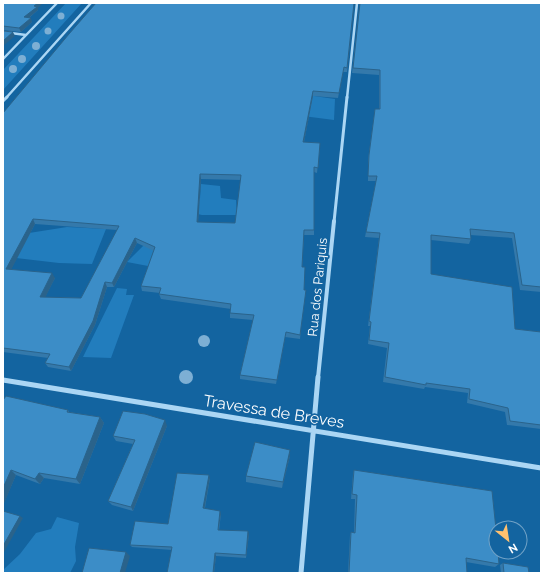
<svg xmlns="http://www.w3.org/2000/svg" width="544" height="576" viewBox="0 0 544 576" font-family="Raleway,sans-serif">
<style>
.green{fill:#227dbd}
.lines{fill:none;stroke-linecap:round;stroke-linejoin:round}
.street-far3{stroke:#abd6f4;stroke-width:2.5}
.street-far2{stroke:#abd6f4;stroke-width:3}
.street-far1{stroke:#abd6f4;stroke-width:4}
.street{stroke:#abd6f4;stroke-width:5}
.tree{fill:#7dafd4}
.wall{fill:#3479ab;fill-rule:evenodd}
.shaded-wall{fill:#2a638b}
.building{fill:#3c8dc7;stroke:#2a638b;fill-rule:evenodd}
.labels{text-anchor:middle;stroke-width:3.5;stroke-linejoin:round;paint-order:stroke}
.street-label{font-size:13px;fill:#fff;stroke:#1364a0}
.near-street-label{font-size:16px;fill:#fff;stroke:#1364a0}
</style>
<rect width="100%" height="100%" fill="#1364a0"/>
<path class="green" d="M66 3H82L3 90V70Z
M307 95 335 99 334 120 303 116Z
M201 184 220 186 221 198 236 200 237 215H202L184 211 200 198Z
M67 227 106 229 92 264 59 263 16 258 29 233Z
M144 245H161L148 266 127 262Z
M117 288 127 289 126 295H134L111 358 83 357Z
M57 517 79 523 75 547 76 561 70 573H3V570L20 554 36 533 51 529Z"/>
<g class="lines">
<path class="street-far3" d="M3 32 26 35
M3 59 57 3
M6 98 91 3
M347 98 357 3"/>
<path class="street-far2" d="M3 101 7 97
M334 222 347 97"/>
<path class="street-far1" d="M318 378 334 221"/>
<path class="street" d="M3 380 541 468
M301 573 318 377"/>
</g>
<g class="tree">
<circle cx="61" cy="16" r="3.5"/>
<circle cx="48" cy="31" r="3.5"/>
<circle cx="36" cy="46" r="4"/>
<circle cx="22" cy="59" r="4"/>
<circle cx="13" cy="69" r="4"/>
<circle cx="204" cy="341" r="6"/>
<circle cx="186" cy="377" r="7"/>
</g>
<path class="wall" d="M3 3 38 8V10L29 18 32 22 21 32 3 30Z
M354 3 347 72H343L338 98 313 96 304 142 320 143 317 173 314 172V235H304L302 267 304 290 300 339 285 337 276 384 240 379V375L253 320 230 318V313L231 309 161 299 159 294 160 293 142 291 141 286 154 251 137 243 114 287H107L95 325 71 371 48 367 45 363 48 358 3 352V113ZM201 179 241 180 235 223 198 222ZM35 224 117 230 81 298 45 297 55 278 11 269Z
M360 3H539L541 5V292L520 290 512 238 470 235 471 239 469 244 431 240V274L515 329 541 332V429L507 425 505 412 467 403 468 393 425 387 424 389 383 382 387 348 368 344 370 326H368L379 238 365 237 376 181H368V160L375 109H379V75L352 73Z
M3 400 68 410 69 412 100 417 104 423 80 484 44 478 40 484 16 475 3 505Z
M167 426 133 511 112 505 108 501 133 444 116 441 113 436Z
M290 450V456L282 488 246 482V476Z
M354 470 499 564 495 567 466 562 467 573H348L350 535 351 532H354L355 499H351L353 474Z
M210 478 205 508 221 514 219 530 249 534 246 558 216 556 214 573H167L172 550 132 547 130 545 168 524Z
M503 563 529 573H501L500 565Z"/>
<path class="shaded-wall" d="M38 3H43L38 8V10L25 21 24 17Z
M31 18 32 22 21 32 19 28Z
M13 32 15 36 3 46V41Z
M313 91V96L303 147V142Z
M200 174 201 179 198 227 197 222Z
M33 219 35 224 9 274 6 269Z
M135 238 137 243 114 287 112 283Z
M52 273 55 278 43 302 40 297Z
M105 282 107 287 95 325 71 371 69 367Z
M100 417 104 423 80 484 76 479Z
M165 420 167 426 133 511 131 507Z
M290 450V456L282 488 283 482Z
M11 470 16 475 3 506V488Z
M39 473 44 478 40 484 35 479Z
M209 475 210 478 204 511 203 508Z
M220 511 221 514 218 532V530Z
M20 516 23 518 3 554V546Z
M248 531 249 534 246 558V555Z
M126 552 130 556 125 573H120Z
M215 553 216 556 214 573H213Z"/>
<path class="building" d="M3 3H38L34 6 37 7 24 17 31 18 19 28 3 26Z
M96 3H354L347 68 344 67 339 93 313 91 303 142 320 143 318 168 314 167V230H304L302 267H305L304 290H306L300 335 286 332 277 380 240 375 254 315 230 313 231 304 159 294 161 288 141 286 155 247 135 238 112 283 105 282 93 321 69 367 45 363 50 354 3 348V113L69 34ZM200 174 241 175 235 223 197 222ZM33 219 119 226 81 298 40 297 52 273 6 269Z
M360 3H539L541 5V287L522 285 514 233 470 229 471 239 431 235V274L512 287 515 329 541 332V425L510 421 508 408 469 399 470 389 426 383V385L385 377 389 343 369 340 371 322 369 321 380 233 366 232 377 176H368L369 155 375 109H380V70L353 68Z
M3 31 13 32 3 41Z
M6 396 68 410 67 412 100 417 76 479 39 473 35 479 11 470 3 488V400Z
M123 411 145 414 165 420 131 507 108 501 135 440 113 436Z
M255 442 290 450 283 482 246 476Z
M354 470 492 491 496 529V552H498L499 564 466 558 467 573H349L351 532 355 533 357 495 352 494Z
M177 473 209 475 203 508 220 511 218 530 248 531 246 555 215 553 213 573H167L172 547 130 545 135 521 168 524Z
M3 511 20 516 3 546Z
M89 548 126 552 120 573H82Z
M503 563 528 567 529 573H504Z"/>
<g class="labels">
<g class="street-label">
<text transform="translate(317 287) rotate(-84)" y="5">Rua dos Pariquis</text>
</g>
<g class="near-street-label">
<text transform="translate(274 411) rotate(9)" y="6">Travessa de Breves</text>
</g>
</g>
<rect width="544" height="576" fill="none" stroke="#ffffff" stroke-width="8"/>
<g transform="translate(508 540) rotate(150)"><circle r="19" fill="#1364a0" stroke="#71a2c6"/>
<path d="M0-3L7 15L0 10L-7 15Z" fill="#ffc16f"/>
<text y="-6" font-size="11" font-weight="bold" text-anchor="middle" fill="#ffffff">N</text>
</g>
</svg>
